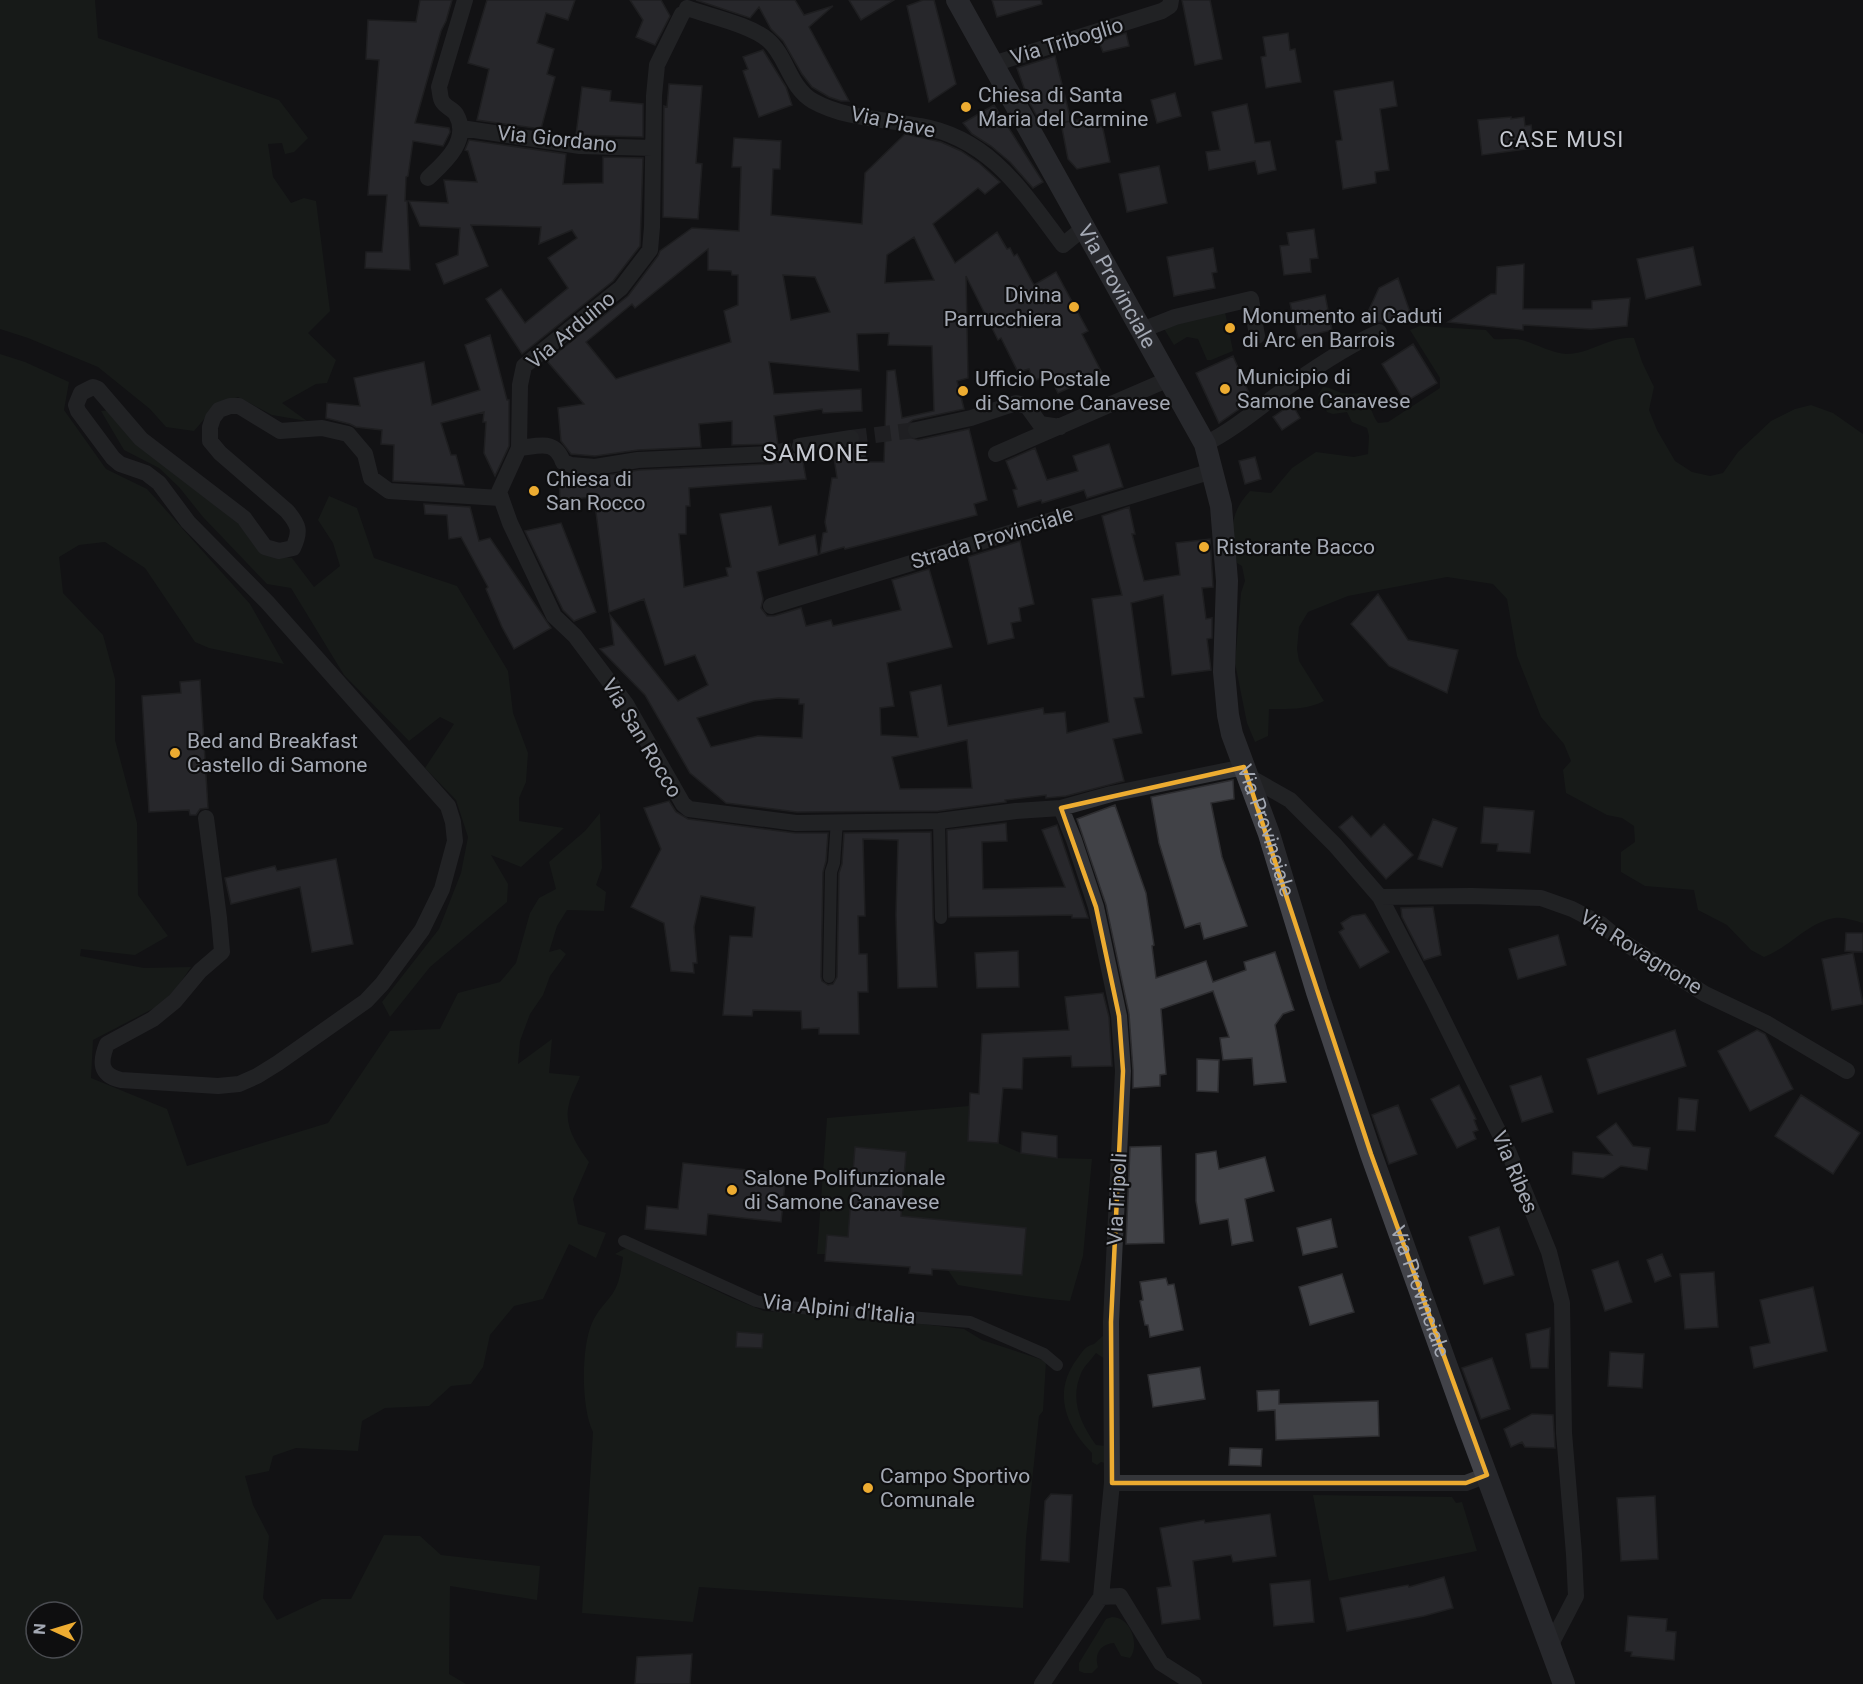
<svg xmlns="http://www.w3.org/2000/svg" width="1863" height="1684" viewBox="0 0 1863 1684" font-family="Roboto,sans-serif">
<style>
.green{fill:#1d241e;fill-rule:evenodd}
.building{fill:#414247;stroke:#2d2d30;stroke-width:1.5;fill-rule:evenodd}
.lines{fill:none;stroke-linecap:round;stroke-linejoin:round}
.minor-tunnel{stroke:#2f3034;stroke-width:16;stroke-dasharray:16 8;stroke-linecap:butt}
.pedestrian{stroke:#343539;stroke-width:12}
.minor{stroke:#343539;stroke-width:16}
.secondary{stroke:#424349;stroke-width:22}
.marked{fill:none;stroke:#edac31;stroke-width:4.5;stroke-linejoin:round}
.poi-dot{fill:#edac31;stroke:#0e0e0f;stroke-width:2}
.labels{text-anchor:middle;stroke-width:4.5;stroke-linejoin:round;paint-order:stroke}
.street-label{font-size:21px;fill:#a4a9b4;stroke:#0e0e0f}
.poi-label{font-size:21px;fill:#a4a9b4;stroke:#0e0e0f;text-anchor:start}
.neighbourhood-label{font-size:22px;letter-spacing:1.5px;fill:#c5c8d0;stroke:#0e0e0f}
.quarter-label{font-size:24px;letter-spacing:1.5px;fill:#c5c8d0;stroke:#0e0e0f}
</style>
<rect width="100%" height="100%" fill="#121214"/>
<path class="green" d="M0 0H95L98 38 279 100 308 138 294 152 285 154 282 143 268 144 273 177 291 203 304 198 316 201 330 311 308 333 336 360 327 383 316 384 282 403 307 421 272 415 238 397 217 404 194 431 166 427 150 409 98 367 28 338 0 329Z
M1225 312 1233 351 1211 360H1207L1198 339 1187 337 1174 345 1163 327Z
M1420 326 1486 330 1494 339C1503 340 1513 337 1522 340 1536 344 1551 353 1566 354 1591 354 1610 336 1634 338L1642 362 1654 387 1649 410 1657 430 1675 461 1692 472 1710 476 1723 473 1738 452 1771 421 1795 409 1811 405 1833 413 1863 434V923C1855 921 1844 917 1835 918 1808 922 1789 948 1764 957L1751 950 1727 925 1698 910 1694 890 1645 886 1621 872V852L1635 842 1634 826 1622 818 1607 815 1566 793 1563 770 1571 761 1564 744 1541 717 1517 656 1507 599 1493 584 1447 577 1348 596 1308 612 1299 627 1297 649 1299 661 1324 701C1307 710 1288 709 1269 709L1268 736 1255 742 1247 723 1235 663 1241 593 1245 581 1242 566 1237 563C1232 532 1227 516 1250 491L1271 493 1292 468 1316 452 1354 457 1368 454 1369 436 1367 428 1352 422 1347 412 1333 414 1327 412 1318 395 1323 387C1332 387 1336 392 1343 393 1350 395 1358 392 1365 394 1371 404 1371 414 1378 423L1388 422 1440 388V378L1410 330Z
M0 354 25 362 69 382 64 410 106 469 147 489 250 604 284 664 209 648 195 642 145 568 105 542 79 545 59 557 63 593 103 635 115 679V740L137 823 138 895 168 936 135 955 81 949 80 956 144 968 191 967 176 989 160 1005 93 1040 91 1078 167 1109 187 1166 328 1123 390 1031 440 1029 458 993 500 982 516 963 530 913 539 898 556 889 549 862 585 831 600 813 602 868 596 885 606 892 604 911 567 910 557 926 549 952 560 949 566 954 550 976 543 995 530 1014 520 1041 518 1064 552 1039 549 1073 580 1076C577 1085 571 1094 569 1104 563 1125 577 1146 589 1162L573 1199 578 1224 606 1233 596 1258 569 1244 543 1299 514 1306 490 1335 483 1367 471 1384 451 1386 429 1406 385 1408 362 1421 358 1451 296 1448 273 1456 269 1471 245 1476 253 1505 269 1536 263 1598 277 1620 322 1599H351L384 1535 420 1536 441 1555 540 1566 537 1600 450 1586 449 1674 466 1684H0ZM36 1612H72V1648H36Z
M111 410 246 528 266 555 292 558 314 587 340 566 333 543 318 520 329 496 357 508 374 558 457 586 508 671 513 713 528 753 526 782 519 798V821L564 828 521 867 491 855 508 884 507 902 430 967 390 1017 382 1002 439 929 461 873 468 837 456 800 425 768 454 724 440 717 409 741 344 675 291 588 267 584 203 517 179 487 159 468 124 450 101 411Z
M969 1106 968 1141 998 1143 1021 1153 1057 1158 1092 1159 1083 1256 1070 1301C1032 1298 995 1291 958 1285L948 1270 1022 1275 1026 1228 901 1216 906 1152 855 1147 848 1237 827 1235 825 1254H817L827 1118Z
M626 1248 732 1298 764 1311 880 1319 964 1329 982 1340 1046 1361 1043 1411 1039 1416 1026 1538 1023 1608 699 1587 693 1622 582 1613 593 1432C581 1408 581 1348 592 1323 597 1311 606 1303 613 1293 620 1282 621 1270 623 1257L615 1254Z
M1105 1334V1359L1096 1353C1092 1359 1086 1364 1082 1371 1069 1399 1080 1423 1096 1445L1105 1446V1463L1101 1462 1097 1465 1092 1462V1453C1066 1427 1052 1392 1077 1359 1082 1352 1085 1346 1094 1344Z
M1313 1495 1452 1497 1456 1503 1462 1502 1477 1551 1329 1581Z
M1112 1617C1131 1617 1140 1645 1130 1658L1121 1656 1114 1643C1100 1644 1094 1655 1098 1667L1092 1673H1084L1079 1671V1663L1106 1619Z"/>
<path class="building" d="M420 0H452L446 21 441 31 415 123 449 128 450 132 443 146 413 141 408 176 406 177 405 201H407L410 270 365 268 366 252H382L387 195H368L379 60 366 59 368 20 416 22Z
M487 0H575L568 20 546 13 537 43 554 49 547 74 555 77 541 129 477 120 489 69 468 63Z
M630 0H661L670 16 655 45 636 37 643 20Z
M696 0H795L804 15 833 6 809 27 849 101H841L829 97 812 87 802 74 783 41 771 29 759 7 750 18Z
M849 0H894L861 20Z
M923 0H934L956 84 929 102 907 6Z
M992 0H1041L1042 4 997 17Z
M1182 0H1210L1222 59 1195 65Z
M1126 33 1129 46 1103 52 1099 42Z
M1288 33 1290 50 1295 49 1301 82 1266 88 1261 57 1266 56 1263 37Z
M763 50 786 87 792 105 759 117 743 71 748 69 743 57Z
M1055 56 1071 121 1043 127 1029 102 1017 68Z
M1393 81 1397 106 1380 109 1389 170 1375 172 1376 183 1343 189 1336 141 1342 140 1334 91Z
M669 84 702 86 696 163 702 164 698 219 663 217 664 106 667 107Z
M582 87 611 91 610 101 643 104V137L576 135Z
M1175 93 1181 116 1157 123 1151 100Z
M1247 104 1255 143 1270 141 1276 170 1258 174 1255 161 1209 170 1206 152 1220 150 1212 112Z
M994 105 1043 182 1033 188 1010 162 991 146 972 134 963 123Z
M1100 115 1110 162 1077 169 1068 159 1061 123Z
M1511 117V119L1524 117 1525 126 1531 125 1534 148 1482 155 1478 120Z
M905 134 941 142 961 151 979 163 1000 182 985 194 978 188 933 224 955 263 997 232 1007 249 1010 248 1014 256 1017 254 1034 285 1056 272 1088 331 1082 334 1102 373 1058 393 1049 374 1034 381 1029 369 1018 372 1001 338 998 340 966 276 968 378 957 381 964 409 913 420 909 423 906 432 909 437 918 440 969 429 987 500 974 504 977 515 845 549 844 547 820 554 823 533 827 532 825 522 832 478H837L833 451 853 448 858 446 861 439H864L866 462H884L887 371 895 370 902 418 934 411 932 346 888 345 889 333 857 334 859 371 769 362 774 394 861 389 862 411 823 413 822 409 774 416 778 445 772 444 732 445V421L699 424 701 447 638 450 595 456 571 454 561 441 558 408 584 404 547 361 628 296 658 256 660 251 692 228 739 231 741 167H732L734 138 781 141 780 169H773L771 215 862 224 865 173ZM914 237 934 280 885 283 887 255ZM708 249V270L731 271 732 275H738V305L724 311 731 342 616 379 586 342 632 304 635 308ZM783 275 815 277 830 312 791 320Z
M469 140 566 154 563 184 603 183V157L643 158 640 246 613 281 522 354 486 299 501 289 525 323 568 288 548 258 577 238 572 230 539 244 541 227 471 225 488 266 444 284 436 264 458 255 460 228 420 226 409 201 448 203 444 180 477 182 468 151 465 150Z
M1159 166 1167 203 1127 212 1119 174Z
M1314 229 1318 258 1310 259 1311 272 1284 275 1280 246 1289 245 1287 233Z
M1693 247 1701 285 1646 299 1637 259Z
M1213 248 1217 272 1212 273 1215 288 1174 296 1167 257Z
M1524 264 1523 309H1592V301L1630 298 1627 326 1591 329 1523 325V330L1448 322 1491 294H1496L1497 267Z
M1398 278 1411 315 1382 322H1376L1368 312 1379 288Z
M1325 295 1332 330 1298 338 1290 303Z
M490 335 507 400H509V446L495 476 484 453 486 422H483L484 412 441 423 451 455H456L464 485 393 481 394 445 381 444 382 430 356 427 350 424 326 418 327 403 360 406 354 378 424 362 432 405 480 390 465 345Z
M1413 344 1437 383 1405 402 1382 364Z
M1233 356 1252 400 1219 423 1196 373Z
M1292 404 1300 418 1282 430 1273 417Z
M790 444 792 453 802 456 806 479 689 488 690 506H686V534H679L684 587 728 576 726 568 731 567 720 514 771 506 779 545 815 535 818 555 757 572 763 599 761 608 767 616H774L801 608 806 626 831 620 833 626 901 610 892 580 929 569 952 647 887 663 894 706 880 708 881 735 918 737 910 692 941 685 948 726 1043 708 1044 714 1065 712 1067 733 1109 722 1092 599 1122 595 1102 516 1129 507 1135 534H1132L1144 581 1180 575 1176 543 1210 539 1213 587 1202 588 1206 619 1212 618V638L1207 639 1211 670 1172 675 1163 595 1131 603 1144 697 1134 698 1142 733 1113 739 1124 781 1066 796 1046 798V795L1005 800 1006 802 938 811 797 812 726 803 690 773 645 695 600 649 614 645 610 615 678 701 708 685 695 655 665 665 644 599 609 612 594 497 560 500 559 472 570 475 596 477 639 470 772 464 778 462 782 458V453L779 446ZM778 698 799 699V704H804L802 738 758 736 711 747 697 718 754 701ZM967 740 972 788 900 789 892 757Z
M1109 444 1123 487 1087 498 1084 490 1042 503 1041 500 1018 507 1013 490 1017 489 1006 461 1035 448 1047 480 1078 471 1073 456Z
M1255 457 1261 479 1245 484 1239 461Z
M424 504 470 507 479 541 490 538 551 628 514 649 502 627 486 589 488 587 461 537 449 539 447 515 425 514Z
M561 523 596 612 574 621 563 610 525 531Z
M1020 541 1034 604 1019 608 1021 621 1011 623 1014 638 988 644 968 557Z
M1378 594 1408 640 1458 650 1447 693 1389 666 1351 624Z
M200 680 208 808 200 809 196 815H190L189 810 149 812 142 696 181 693 180 682Z
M1233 780 1234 799 1211 803 1222 857 1247 926 1204 939 1200 923 1185 928 1159 843 1151 797Z
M669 801 676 812 688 819 795 833H828L826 861 823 872 821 977 822 981 828 985 833 984 837 977 839 873 842 864 844 833 931 832 933 918 937 987 898 988 896 915 898 840 863 839 865 916H858L859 954H867L868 992H858L859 1034H819V1028L802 1029 801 1011 753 1010 752 1016 723 1015 730 936 752 937 755 907 701 896 694 927 697 963H693L694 973 671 971 664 923 631 907 661 849 644 808Z
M1115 805 1146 893 1154 945 1152 946 1156 978 1206 961 1213 982 1246 970 1244 962 1275 952 1294 1010 1283 1014 1275 1025 1286 1082 1254 1085 1252 1058 1223 1060 1220 1038 1229 1037 1213 991 1161 1009 1166 1074 1160 1075V1086L1133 1088V1070L1129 1014 1106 905 1077 819Z
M1484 807 1534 811 1530 853 1497 851 1498 844 1481 843Z
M1352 816 1371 837 1384 824 1413 855 1386 879 1339 827Z
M1433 819 1457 828 1442 867 1418 859Z
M1006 823 1007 841 982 842 983 889 1065 887 1042 830 1057 825 1088 918H1072V915L949 917 947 830Z
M336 859 353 944 312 952 300 887 231 904 225 878 275 866 277 871Z
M1433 907 1441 955 1424 960 1402 917 1401 908Z
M1365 914 1389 952 1360 968 1339 932 1344 929 1341 923 1352 916Z
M1846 933H1863V952L1845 951Z
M1558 935 1566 965 1518 979 1509 949Z
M1018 951 1019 987 977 988 975 953Z
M1853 953 1863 1004 1832 1010 1822 959Z
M1103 993 1109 1017 1112 1066 1072 1067 1071 1056 1023 1058 1022 1089 1003 1088 998 1143 968 1141 970 1093 979 1094 982 1034 1069 1030 1065 997Z
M1675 1030 1686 1066 1598 1094 1587 1059Z
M1757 1030 1765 1034 1793 1089 1750 1111 1718 1051Z
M1197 1059 1219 1060 1218 1092 1197 1091Z
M1541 1076 1553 1112 1522 1122 1510 1086Z
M1459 1085 1476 1119 1474 1120 1478 1130 1473 1132 1476 1139 1457 1148 1431 1099Z
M1801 1095 1860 1133 1833 1174 1775 1136Z
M1679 1098 1698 1100 1695 1131 1677 1130Z
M1398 1105 1417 1154 1389 1164 1372 1115Z
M1616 1123 1633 1146 1650 1148 1647 1170 1621 1166 1603 1178 1572 1174 1573 1152 1612 1155 1597 1137Z
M1022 1132 1057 1136V1158L1021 1153Z
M1161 1146 1164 1243 1126 1244 1130 1147Z
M855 1147 906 1152 901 1216 1026 1228 1022 1275 932 1269V1275L909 1273 910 1267 825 1261 827 1235 848 1237Z
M1216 1151 1219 1169 1265 1157 1274 1191 1245 1199 1253 1241 1232 1245 1228 1219 1200 1224 1196 1201V1154Z
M683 1163 786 1174 781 1222 708 1214 706 1235 645 1229 647 1206 678 1209Z
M1331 1219 1337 1247 1303 1255 1297 1228Z
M1499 1227 1514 1275 1484 1284 1469 1237Z
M1662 1254 1671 1276 1655 1282 1647 1260Z
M1618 1261 1632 1302 1605 1311 1592 1270Z
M1714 1272 1718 1327 1685 1329 1680 1274Z
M1342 1274 1354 1312 1310 1325 1299 1287Z
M1166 1278 1168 1285 1174 1284 1183 1330 1150 1337 1148 1325H1145L1140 1301 1143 1300 1140 1282Z
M1813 1287 1827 1351 1754 1368 1750 1347 1770 1343 1760 1300Z
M1550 1328 1548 1368H1531L1526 1334Z
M737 1332 763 1334 762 1348 736 1347Z
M1610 1352 1644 1354 1642 1388 1608 1386Z
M1492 1358 1510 1409 1481 1419 1462 1368Z
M1200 1367 1205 1399 1153 1407 1148 1375Z
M1279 1390V1404L1378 1401 1379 1436 1276 1440 1275 1410 1258 1411 1257 1391Z
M1532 1414 1553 1415 1555 1448 1525 1447 1522 1442 1511 1447 1504 1429Z
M1230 1448 1262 1449 1261 1466 1229 1465Z
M1051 1494 1072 1495 1069 1562 1041 1560 1045 1501Z
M1655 1496 1658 1559 1621 1561 1617 1498Z
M1270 1514 1276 1556 1233 1562 1231 1555 1193 1561 1200 1619 1162 1624 1157 1588 1171 1586 1160 1528 1204 1520 1205 1523Z
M1444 1577 1453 1608 1424 1616 1347 1631 1340 1598 1408 1585 1409 1587Z
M1310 1580 1314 1622 1274 1626 1270 1584Z
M1628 1616 1667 1619 1666 1631 1676 1632 1674 1660 1631 1656 1632 1652 1625 1651Z
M692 1654 690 1684H635L637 1657Z"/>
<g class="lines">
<path class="minor-tunnel" d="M851 438 916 430
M772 454 800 446"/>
<path class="pedestrian" d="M939 821 941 918
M829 977 831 872 834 863 837 821
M624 1241 756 1301 777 1306 970 1322 1044 1354 1057 1365"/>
<path class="minor" d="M687 8C709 16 751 25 768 40 787 56 789 87 813 101 845 119 885 119 920 126 990 138 1023 192 1063 245L1085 227
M682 14 657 65 654 96 652 227 650 250 621 288 524 366 520 385 519 448 499 492 510 523 554 616 575 636 626 704 683 804 689 809 796 823 939 821 1016 811 1061 808 1111 794 1244 767
M993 64 1162 11 1170 6 1171 0
M461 128 580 146 653 148
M428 178C444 163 471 140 456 114 453 109 445 107 442 101 440 98 440 91 439 87L465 0
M1142 330 1175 317 1251 299 1257 336
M916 430 971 418 1016 403 1027 406 1040 424 1060 427
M1205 444C1237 428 1263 404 1292 384 1319 365 1349 345 1379 332
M800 446 851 438
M519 448C540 446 555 439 563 462L571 465 595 467 638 460 772 454
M996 454 1169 379
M771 606 1212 471
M1246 775 1290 800 1335 845 1380 897 1434 1001 1509 1153 1549 1252 1562 1303 1564 1433 1574 1554 1576 1596 1550 1646
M206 818 219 918 222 952 200 971 175 1001 153 1019 107 1044C100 1061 99 1075 121 1080L218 1086 239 1084 257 1076 278 1063 366 1001 382 984 422 930 442 889 455 841 453 822 448 806 267 602 188 522 159 483 146 473 120 464 113 458 78 411 76 405 81 393 93 387 98 389 141 439 244 518 265 547 279 551 293 548C301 531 299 525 287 511L220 453 210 441V427L213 418 219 410 230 406H239L280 431 322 428 348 434 365 454 371 478 389 491 500 498
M1380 897 1471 896 1541 898 1572 909 1601 924 1620 940 1705 994 1766 1023 1847 1071
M1112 1483H1466L1487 1475
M1101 1597 1120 1596 1161 1663 1194 1684
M1042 1684 1101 1597 1112 1483 1111 1322 1123 1071 1119 1016 1096 907 1074 840 1061 808"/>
<path class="secondary" id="s1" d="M957 0 1205 444 1221 506 1227 581 1224 672 1228 715 1232 734 1269 834 1317 992 1371 1154 1466 1420 1564 1684"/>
</g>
<path d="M0 0H1863V1684H0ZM1244 767 1371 1154 1487 1475 1466 1483H1112L1111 1322 1123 1071 1119 1016 1096 907 1061 808Z" fill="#121214" fill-opacity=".55" fill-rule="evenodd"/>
<path class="marked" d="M1244 767 1371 1154 1487 1475 1466 1483H1112L1111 1322 1123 1071 1119 1016 1096 907 1061 808Z"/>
<g class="poi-dot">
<circle cx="966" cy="107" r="6"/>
<circle cx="1074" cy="307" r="6"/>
<circle cx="1230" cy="328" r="6"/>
<circle cx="1225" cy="389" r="6"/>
<circle cx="963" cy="391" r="6"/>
<circle cx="534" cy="491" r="6"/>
<circle cx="1204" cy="547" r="6"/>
<circle cx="175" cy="753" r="6"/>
<circle cx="732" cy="1190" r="6"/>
<circle cx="868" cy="1488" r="6"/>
</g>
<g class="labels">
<g class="street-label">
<text transform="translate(1067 41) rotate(-17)" y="7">Via Triboglio</text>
<text transform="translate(893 122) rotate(12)" y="7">Via Piave</text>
<text transform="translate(557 139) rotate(6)" y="7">Via Giordano</text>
<text dy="7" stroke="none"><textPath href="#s1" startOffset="328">Via Provinciale</textPath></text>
<text transform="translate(571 330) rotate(-40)" y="7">Via Arduino</text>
<text transform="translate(992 538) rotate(-17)" y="7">Strada Provinciale</text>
<text transform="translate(642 738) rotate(59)" y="7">Via San Rocco</text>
<text dy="7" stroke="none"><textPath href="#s1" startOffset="904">Via Provinciale</textPath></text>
<text transform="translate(1641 952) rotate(32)" y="7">Via Rovagnone</text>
<text transform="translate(1515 1172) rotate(67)" y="7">Via Ribes</text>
<text transform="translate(1117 1199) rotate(-87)" y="7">Via Tripoli</text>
<text dy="7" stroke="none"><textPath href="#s1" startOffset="1390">Via Provinciale</textPath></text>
<text transform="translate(839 1309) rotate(6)" y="7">Via Alpini d'Italia</text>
</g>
<g class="poi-label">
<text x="978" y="102">Chiesa di Santa<tspan x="978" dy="24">Maria del Carmine</tspan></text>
<text x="1062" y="302" text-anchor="end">Divina<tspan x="1062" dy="24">Parrucchiera</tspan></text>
<text x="1242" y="323">Monumento ai Caduti<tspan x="1242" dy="24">di Arc en Barrois</tspan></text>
<text x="1237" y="384">Municipio di<tspan x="1237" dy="24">Samone Canavese</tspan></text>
<text x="975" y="386">Ufficio Postale<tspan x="975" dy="24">di Samone Canavese</tspan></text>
<text x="546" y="486">Chiesa di<tspan x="546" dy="24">San Rocco</tspan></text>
<text x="1216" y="554">Ristorante Bacco</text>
<text x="187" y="748">Bed and Breakfast<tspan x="187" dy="24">Castello di Samone</tspan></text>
<text x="744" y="1185">Salone Polifunzionale<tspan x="744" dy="24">di Samone Canavese</tspan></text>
<text x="880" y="1483">Campo Sportivo<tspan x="880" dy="24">Comunale</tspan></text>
</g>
<g class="neighbourhood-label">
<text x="1562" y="147">CASE MUSI</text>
</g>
<g class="quarter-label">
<text x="816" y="461">SAMONE</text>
</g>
</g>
<g transform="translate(54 1630) rotate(274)"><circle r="28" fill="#0e0e0f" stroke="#4a4c51" stroke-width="1.5"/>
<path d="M0-4.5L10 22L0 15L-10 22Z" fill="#edac31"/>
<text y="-9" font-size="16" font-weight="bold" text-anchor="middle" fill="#a4a9b4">N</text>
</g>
</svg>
